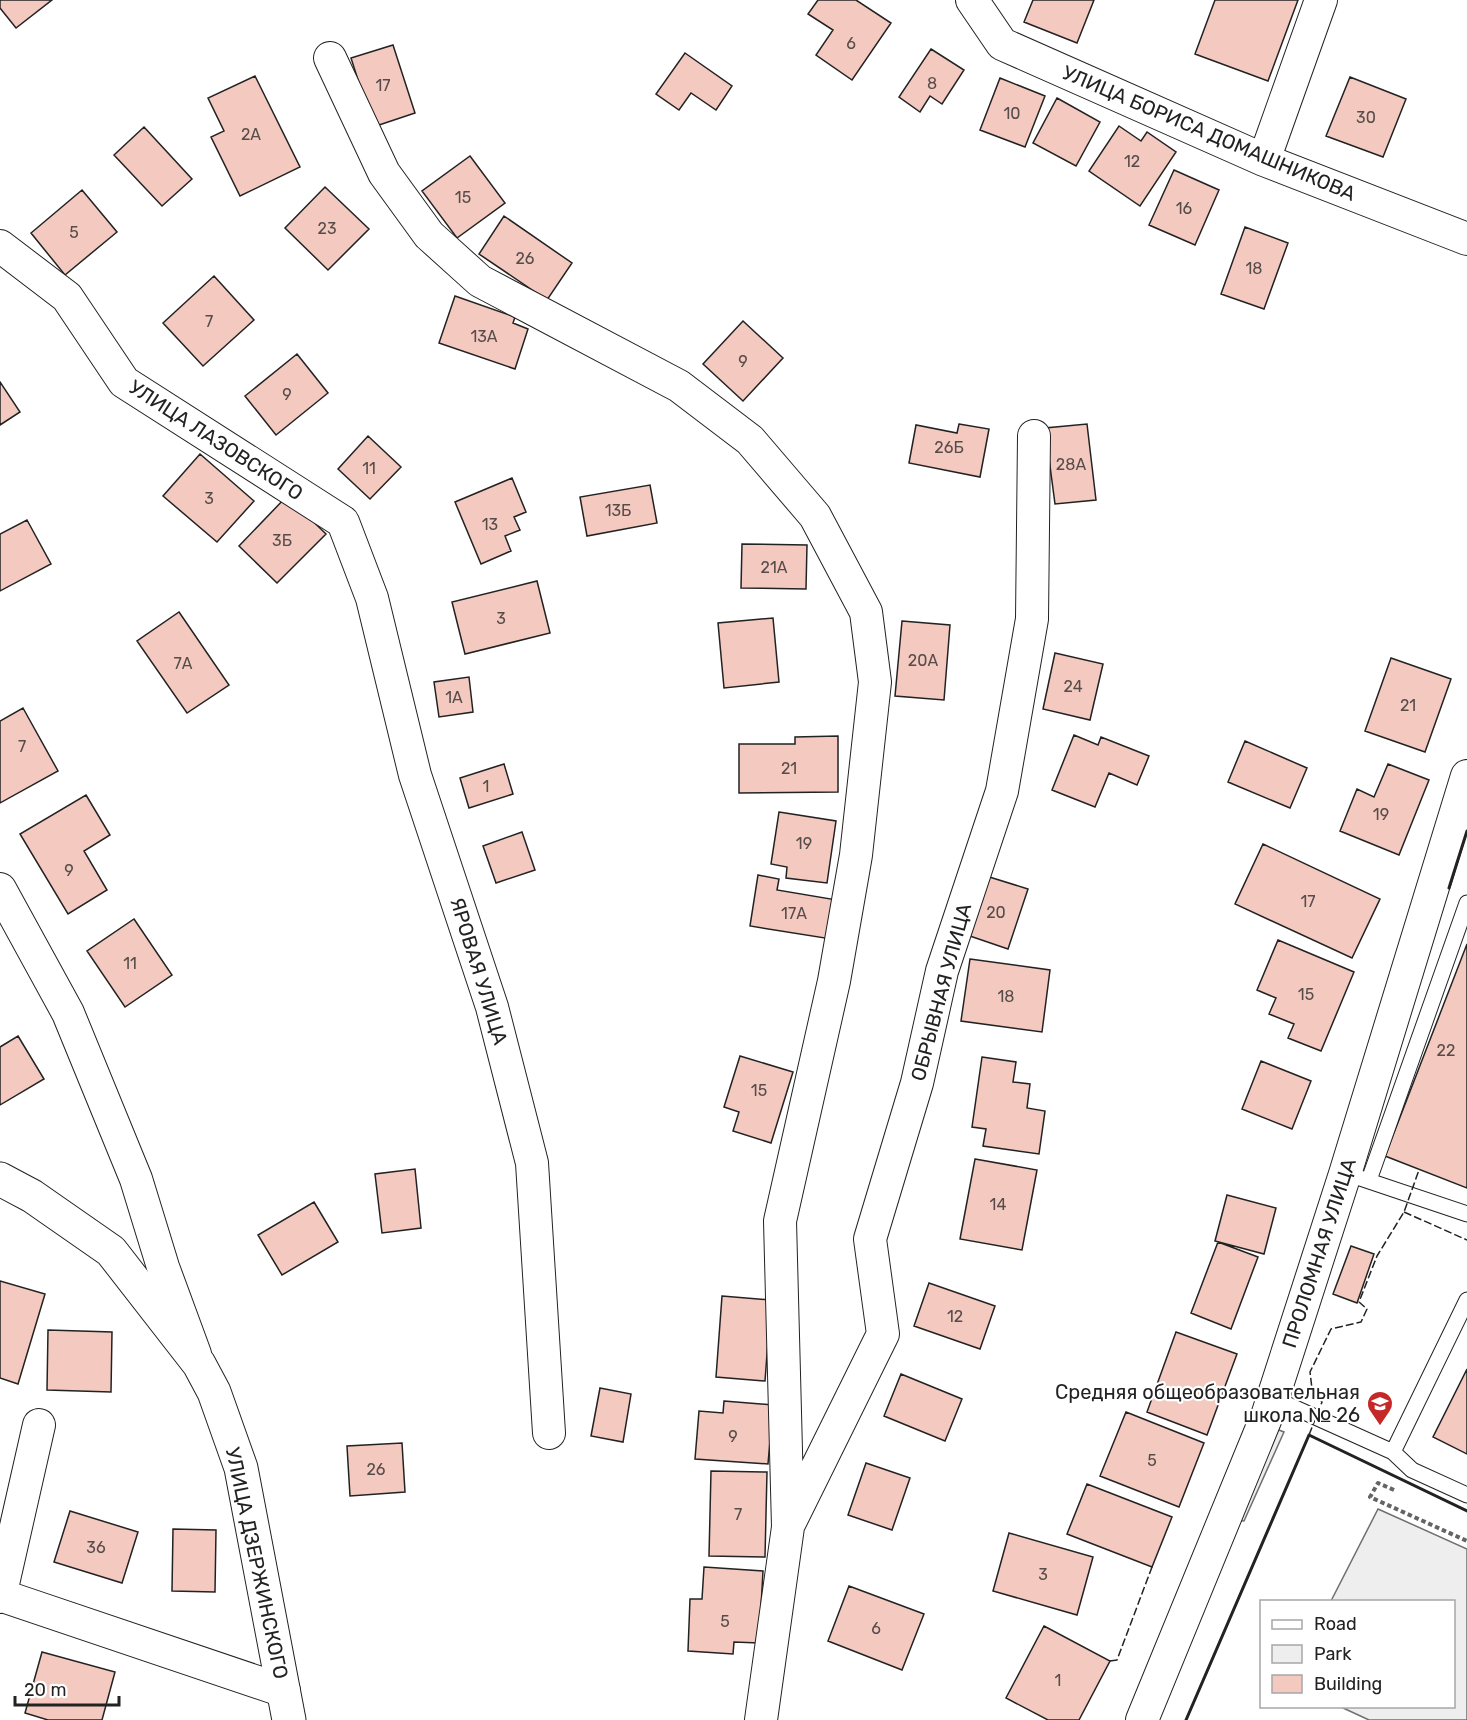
<svg xmlns="http://www.w3.org/2000/svg" width="1467" height="1720" viewBox="0 0 1467 1720" font-family="Rubik,sans-serif">
<style>
.green{fill:#eee;stroke:#6f6f6f;stroke-width:1.5}
.parking{fill:#ededed;stroke:#6f6f6f;stroke-width:1.5}
.building{fill:#f3c9c0;stroke:#222;stroke-width:1.5}
.lines{fill:none;stroke-linecap:round;stroke-linejoin:round}
.service-casing{stroke:#222;stroke-width:17}
.minor-casing{stroke:#222;stroke-width:34}
.tertiary-casing{stroke:#222;stroke-width:35}
.path{stroke:#646464;stroke-width:4;stroke-dasharray:4.5 3;stroke-linecap:butt}
.service{stroke:#fff;stroke-width:15}
.minor{stroke:#fff;stroke-width:32}
.tertiary{stroke:#fff;stroke-width:33}
.fence{stroke:#222;stroke-width:1.5;stroke-dasharray:8 3;stroke-linecap:butt}
.wall{stroke:#222;stroke-width:3}
.labels{text-anchor:middle;stroke-width:4.5;stroke-linejoin:round;paint-order:stroke}
.number-label{font-size:16px;fill:#564c4a}
.street-label{font-size:20px;fill:#222;stroke:#fff}
.poi-label{font-size:20px;fill:#222;stroke:#fff;text-anchor:end}
</style>
<rect width="100%" height="100%" fill="#fff"/>
<path class="green" d="M1378 1509 1467 1549V1720H1369L1341 1707 1454 1706V1602L1331 1601Z"/>
<path class="parking" d="M1263 1424 1284 1432 1244 1521 1221 1519Z"/>
<path class="building" d="M0 0H52L16 28 0 8Z
M818 0H856L891 23 852 80 816 55 833 30 808 14Z
M1033 0H1094L1077 43 1024 22Z
M1215 0H1298L1268 81 1195 54Z
M393 45 415 113 373 127 351 58Z
M931 49 964 70 942 104 930 96 920 112 899 97Z
M685 53 732 86 716 110 691 93 679 110 656 94Z
M255 76 300 167 240 196 211 137 224 131 208 98Z
M1350 77 1406 99 1383 157 1326 136Z
M1000 78 1045 96 1025 147 980 130Z
M1057 98 1100 122 1076 166 1033 143Z
M1119 126 1141 141 1147 132 1176 152 1140 206 1089 171Z
M144 127 192 179 162 206 114 155Z
M470 156 505 203 457 238 422 191Z
M1174 170 1219 190 1195 245 1149 225Z
M325 187 369 229 328 270 285 228Z
M82 190 117 232 65 275 31 233Z
M504 216 572 263 547 300 479 254Z
M1245 227 1288 243 1264 309 1221 294Z
M214 276 254 320 203 366 163 323Z
M455 296 515 317 513 323 528 329 515 369 439 343Z
M743 321 783 358 743 401 703 364Z
M297 354 328 393 276 435 245 396Z
M0 382 20 412 0 425Z
M959 424 989 429 980 477 909 463 916 425 957 433Z
M1087 424 1096 500 1055 504 1045 428Z
M368 436 401 467 370 499 338 469Z
M200 454 254 501 217 542 163 496Z
M512 478 526 512 514 517 520 530 505 536 511 551 481 564 455 502Z
M650 485 657 523 587 536 580 497Z
M287 496 326 534 277 583 239 546Z
M27 520 51 564 0 591V534Z
M742 544 807 545 806 589 741 588Z
M537 581 550 633 465 654 452 602Z
M179 612 229 685 187 713 137 641Z
M773 618 779 682 724 688 718 623Z
M902 621 950 625 944 700 895 696Z
M1055 653 1103 664 1090 720 1043 709Z
M1391 658 1451 679 1425 752 1365 731Z
M469 677 473 712 439 717 434 682Z
M23 708 58 771 0 803V721Z
M1074 735 1098 745 1101 737 1149 756 1137 785 1109 773 1095 807 1052 790Z
M838 736V792L739 793V744H795V737Z
M1245 741 1307 768 1290 808 1228 782Z
M504 764 513 794 469 808 460 778Z
M1388 764 1429 780 1399 855 1340 831 1357 789 1374 797Z
M86 795 110 835 84 851 107 890 68 914 20 834Z
M779 812 836 821 827 883 786 878 787 867 771 864Z
M522 832 535 870 496 883 483 846Z
M1263 844 1380 899 1352 958 1235 904Z
M758 875 779 879 777 890 837 900 831 939 750 926Z
M983 875 1028 889 1008 949 964 934Z
M134 919 172 975 125 1007 87 951Z
M1278 940 1354 972 1321 1051 1288 1038 1294 1024 1269 1014 1276 998 1257 990Z
M1467 944V1188L1385 1156Z
M970 959 1050 970 1042 1032 961 1021Z
M18 1036 44 1079 0 1105V1047Z
M740 1056 793 1072 771 1143 733 1131 739 1112 724 1107Z
M982 1057 1016 1062 1013 1082 1030 1084 1027 1108 1045 1111 1039 1154 983 1146 986 1129 972 1127Z
M1261 1061 1311 1081 1292 1129 1242 1109Z
M975 1159 1037 1170 1022 1250 960 1239Z
M415 1169 421 1228 382 1233 375 1174Z
M1227 1195 1276 1208 1264 1254 1215 1241Z
M314 1202 338 1242 282 1275 258 1235Z
M1218 1242 1258 1257 1231 1329 1191 1313Z
M1351 1246 1374 1254 1357 1303 1333 1294Z
M0 1281 45 1294 18 1384 0 1378Z
M929 1283 995 1306 980 1349 914 1326Z
M722 1296 771 1300 765 1381 716 1377Z
M48 1330 112 1332 111 1392 47 1390Z
M1176 1332 1237 1354 1207 1435 1147 1412Z
M1467 1369V1454L1433 1437Z
M901 1374 962 1399 945 1441 884 1416Z
M600 1388 631 1394 623 1442 591 1436Z
M724 1401 773 1405 768 1464 695 1459 699 1411 723 1413Z
M1126 1412 1204 1443 1179 1507 1100 1476Z
M402 1443 405 1492 350 1496 347 1446Z
M866 1463 910 1478 892 1530 848 1515Z
M711 1471 767 1472 765 1557 709 1556Z
M1087 1484 1172 1517 1152 1567 1067 1534Z
M70 1511 138 1532 122 1583 54 1562Z
M173 1529 216 1530 215 1592 172 1591Z
M1009 1533 1093 1557 1077 1615 993 1591Z
M704 1567 763 1571 759 1643 734 1642 733 1654 688 1651 690 1599H702Z
M849 1586 924 1614 902 1670 828 1641Z
M1044 1626 1110 1661 1079 1720H1048L1006 1698Z
M42 1652 115 1672 102 1720H48L25 1713Z"/>
<g class="lines">
<defs>
<path id="service" d="M1360 1178 1467 1214
M1369 1180 1467 903
M1273 1398 1393 1452 1412 1470 1467 1495
M1393 1452 1467 1300"/>
<path id="minor" d="M972 0 1002 44 1264 160 1467 239
M330 58 384 173 429 235 480 281 679 386 750 440 815 516 866 612 875 682 856 855 834 981 780 1221 788 1527 761 1720
M1264 160 1321 0
M0 246 67 297 124 382 343 522 372 598 415 775 492 1007 532 1163 549 1433
M0 889 68 1013 136 1179 163 1267 195 1354
M790 1522 883 1334 870 1239 917 1083 942 971 1002 791 1032 619 1034 436
M0 1595 284 1691
M0 1597 39 1425
M1142 1720 1268 1413 1345 1174 1467 776"/>
<path id="tertiary" d="M0 1179 32 1196 111 1251 199 1364 214 1392 241 1468 289 1720"/>
</defs>
<use href="#service" class="service-casing"/>
<use href="#minor" class="minor-casing"/>
<use href="#tertiary" class="tertiary-casing"/>
<path class="path" d="M1394 1490 1378 1483 1370 1497 1467 1541"/>
<use href="#service" class="service"/>
<use href="#minor" class="minor"/>
<use href="#tertiary" class="tertiary"/>
<path class="fence" d="M1404 1212 1467 1240
M1309 1435 1322 1402 1312 1389 1310 1372 1331 1329 1361 1322 1367 1309 1359 1302 1377 1256 1404 1212 1419 1170
M1110 1661 1117 1660 1152 1567"/>
<path class="wall" d="M1449 888 1467 831
M1186 1720 1309 1435 1467 1511"/>
</g>
<defs>
<symbol id="school-pin" viewBox="-11 -11 22 30"><path d="M0 17L-7.5 6A9.5 9.5 0 1 1 7.5 6Z" fill="#c62828" stroke="#fff"/><path d="M0-5L7-2L0 1L-7-2ZM-4 1L0 2.5L4 1V4Q0 6-4 4Z" fill="#fff"/></symbol>
</defs>
<g fill-rule="evenodd">
<use href="#school-pin" x="1365" y="1389" width="30" height="40"/>
</g>
<g class="labels">
<g class="number-label">
<text x="851" y="49">6</text>
<text x="932" y="89">8</text>
<text x="383" y="91">17</text>
<text x="1012" y="119">10</text>
<text x="1366" y="123">30</text>
<text x="251" y="140">2А</text>
<text x="1132" y="167">12</text>
<text x="463" y="203">15</text>
<text x="1184" y="214">16</text>
<text x="327" y="234">23</text>
<text x="74" y="238">5</text>
<text x="525" y="264">26</text>
<text x="1254" y="274">18</text>
<text x="209" y="327">7</text>
<text x="484" y="342">13А</text>
<text x="743" y="367">9</text>
<text x="287" y="400">9</text>
<text x="949" y="453">26Б</text>
<text x="1071" y="470">28А</text>
<text x="369" y="474">11</text>
<text x="209" y="504">3</text>
<text x="618" y="516">13Б</text>
<text x="490" y="530">13</text>
<text x="282" y="546">3Б</text>
<text x="774" y="573">21А</text>
<text x="501" y="624">3</text>
<text x="923" y="666">20А</text>
<text x="183" y="669">7А</text>
<text x="1073" y="692">24</text>
<text x="454" y="703">1А</text>
<text x="1408" y="711">21</text>
<text x="22" y="752">7</text>
<text x="789" y="774">21</text>
<text x="486" y="792">1</text>
<text x="1381" y="820">19</text>
<text x="804" y="849">19</text>
<text x="69" y="876">9</text>
<text x="1308" y="907">17</text>
<text x="996" y="918">20</text>
<text x="794" y="919">17А</text>
<text x="130" y="969">11</text>
<text x="1306" y="1000">15</text>
<text x="1006" y="1002">18</text>
<text x="1446" y="1056">22</text>
<text x="759" y="1096">15</text>
<text x="998" y="1210">14</text>
<text x="955" y="1322">12</text>
<text x="733" y="1442">9</text>
<text x="1152" y="1466">5</text>
<text x="376" y="1475">26</text>
<text x="738" y="1520">7</text>
<text x="96" y="1553">36</text>
<text x="1043" y="1580">3</text>
<text x="725" y="1627">5</text>
<text x="876" y="1634">6</text>
<text x="1058" y="1686">1</text>
</g>
<g class="street-label">
<text transform="translate(1209 133) rotate(23)" y="7">УЛИЦА БОРИСА ДОМАШНИКОВА</text>
<text transform="translate(216 440) rotate(33)" y="7">УЛИЦА ЛАЗОВСКОГО</text>
<text transform="translate(479 971) rotate(73)" y="7">ЯРОВАЯ УЛИЦА</text>
<text transform="translate(941 992) rotate(-75)" y="7">ОБРЫВНАЯ УЛИЦА</text>
<text transform="translate(1319 1253) rotate(-72)" y="7">ПРОЛОМНАЯ УЛИЦА</text>
<text transform="translate(257 1563) rotate(78)" y="7">УЛИЦА ДЗЕРЖИНСКОГО</text>
</g>
<g class="poi-label">
<text x="1360" y="1399">Средняя общеобразовательная<tspan x="1360" dy="23">школа № 26</tspan></text>
</g>
</g>
<rect x="1260" y="1600" width="195" height="108" fill="#ffffff" stroke="#a7a7a7" stroke-width="1.5"/>
<rect x="1272" y="1620" width="30" height="9" fill="#ffffff" stroke="#a7a7a7" stroke-width="1.5"/>
<text x="1314" y="1630" font-size="18" fill="#222222">Road</text>
<rect x="1272" y="1645" width="30" height="18" fill="#eeeeee" stroke="#a7a7a7" stroke-width="1.5"/>
<text x="1314" y="1660" font-size="18" fill="#222222">Park</text>
<rect x="1272" y="1675" width="30" height="18" fill="#f3c9c0" stroke="#a7a7a7" stroke-width="1.5"/>
<text x="1314" y="1690" font-size="18" fill="#222222">Building</text>
<path d="M15 1696v9h104v-9" fill="none" stroke="#222222" stroke-width="3"/>
<text x="24" y="1696" font-size="18" fill="#222222" stroke="#ffffff" stroke-width="4.5" paint-order="stroke">20 m</text>
</svg>
